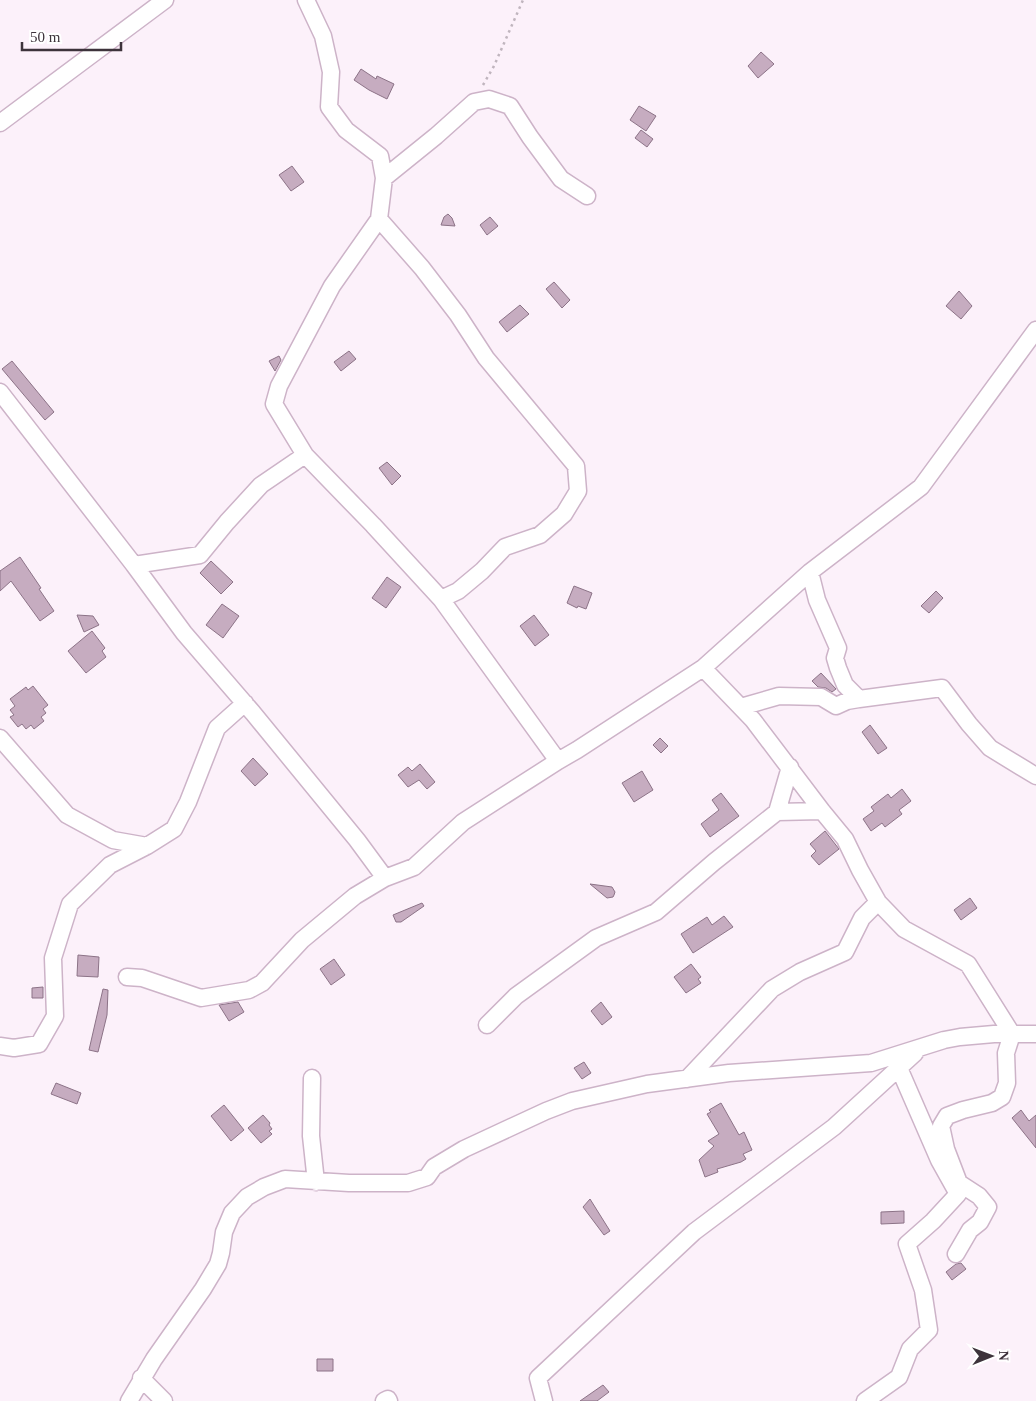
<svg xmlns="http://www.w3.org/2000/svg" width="1036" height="1401" viewBox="0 0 1036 1401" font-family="'Times New Roman',serif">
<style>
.building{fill:#c6acc0;stroke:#8c7387}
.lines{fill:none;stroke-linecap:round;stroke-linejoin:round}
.minor-casing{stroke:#cdb3c8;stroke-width:19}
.path{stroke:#c0b5be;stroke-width:2.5;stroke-dasharray:2.5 4;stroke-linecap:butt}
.minor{stroke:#fff;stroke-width:16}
</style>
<rect width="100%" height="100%" fill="#fcf1fa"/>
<path class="building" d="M761 52 774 64 758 78 748 66Z
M361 69 376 79 377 76 394 84 387 99 369 90 354 80Z
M639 106 656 116 646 131 630 120Z
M641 130 653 139 647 147 635 138Z
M292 166 304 182 291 191 279 175Z
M448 214 452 218 455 226 441 225 444 217Z
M490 217 498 226 487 235 480 225Z
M554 282 570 300 562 308 546 289Z
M959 291 972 306 961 319 946 306Z
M520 305 529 314 507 332 499 322Z
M349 351 356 359 341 371 334 362Z
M279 356 281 360 275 371 269 361Z
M12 361 54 412 45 420 2 369Z
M387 462 401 476 392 485 379 468Z
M20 557 41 588 39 589 54 611 40 621 11 581 0 591V571Z
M211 561 233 582 221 594 200 573Z
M387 577 401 587 386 608 372 598Z
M574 586 592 593 586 609 578 606 577 608 567 603Z
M936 591 943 598 929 613 921 606Z
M222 604 239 616 223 638 206 625Z
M77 615 93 616 99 625 84 632Z
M534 615 549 635 535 646 520 626Z
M92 631 105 648 102 651 106 657 86 673 68 651Z
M821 673 836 689 832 692 826 688 818 687 812 681Z
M33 686 48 705 43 709 46 713 41 717 44 721 34 729 31 725 26 729 22 724 18 727 10 717 14 715 10 710 15 706 10 699 26 687 28 690Z
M870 725 887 748 878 754 862 732Z
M660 738 668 746 661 753 653 745Z
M253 758 268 774 255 786 241 771Z
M420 764 435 782 427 789 419 780 408 787 398 775 408 767 412 771Z
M642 771 653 790 634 802 622 783Z
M902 789 911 801 899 810 902 814 885 827 882 823 871 831 863 819 874 811 871 807 888 794 891 798Z
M721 793 739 816 710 837 701 824 719 810 712 800Z
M825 831 839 849 819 865 811 856 816 851 810 844Z
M590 884 612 887 615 892 614 895 613 897 607 898Z
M970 898 977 908 961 920 954 910Z
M422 903 424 906 401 922H396L393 915Z
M724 916 733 927 693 953 681 934 707 917 712 925Z
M78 955 99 957 98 977 77 976Z
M334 959 345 975 331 985 320 969Z
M691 964 701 977 698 979 701 983 686 993 674 977Z
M43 987V998H32V988Z
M103 989 108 990 107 1015 98 1052 89 1050Z
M238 1002 244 1012 229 1021 219 1005Z
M601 1002 612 1017 602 1025 591 1011Z
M584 1062 591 1073 582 1079 574 1068Z
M56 1083 81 1093 77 1104 51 1094Z
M721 1103 739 1135 744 1132 752 1150 743 1154 746 1159 741 1162 717 1169 718 1172 705 1177 699 1160 714 1146 708 1141 719 1134 707 1114 711 1112 709 1110Z
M224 1105 244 1130 231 1141 211 1116Z
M1021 1110 1029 1121 1036 1115V1148L1012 1118Z
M263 1115 270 1123 269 1125 272 1129 269 1131 272 1134 261 1143 248 1128Z
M590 1199 610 1231 604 1235 583 1207Z
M904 1211V1223L881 1224V1212Z
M961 1263 966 1269 952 1280 946 1272 956 1264Z
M317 1359H333V1371H317Z
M603 1385 609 1392 597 1401H580Z"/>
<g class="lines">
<defs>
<path id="minor" d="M306 0 323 36 331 72 329 107 346 130 380 156 384 178 379 219 332 286 279 386 274 404 305 455 373 525 441 599 558 761 577 750 703 668 753 720 822 811 845 839 860 870 878 902 904 929 968 964 1012 1034 1006 1053 1007 1083 1002 1097 992 1103 963 1110 947 1116 941 1126 946 1149 959 1183 979 1196 988 1207 980 1222 970 1230 956 1254
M0 123 165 0
M384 178 436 136 474 102 489 99 510 106 530 137 561 179 587 196
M379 219 422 268 458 315 486 358 576 466 578 491 564 514 540 535 505 547 482 571 458 591 441 599
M0 392 134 565
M305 455 261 485 227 522 200 555 134 565 184 633 253 713 357 840 385 878 414 867 463 822 558 761
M810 572 817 600 838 648 835 658 838 668 845 685 859 699 942 688 969 724 990 748 1036 776
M703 668 810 572 921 487 1036 330
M741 707 779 696 821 697 836 706 847 701 859 699
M0 738 67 815 113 840 147 846 174 829 188 802 217 728 245 703
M777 812 822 811
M127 977 142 978 201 998 249 990 262 983 302 940 355 896 385 878
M487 1025 516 996 596 938 656 912 714 862 777 812 790 767
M0 1046 14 1048 39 1044 55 1016 53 958 70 904 110 865 147 846
M312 1078 311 1136 316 1182
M687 1079 772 989 800 972 845 952 862 918 878 902
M141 1378 164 1401
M129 1401 154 1359 203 1289 218 1264 221 1253 224 1232 232 1213 247 1197 264 1187 285 1179 349 1183H408L427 1177 434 1167 464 1149 546 1111 572 1101 647 1084 729 1073 871 1063 944 1040 960 1037 994 1034H1036
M384 1401 388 1399 389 1401
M544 1401 538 1378 694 1232 834 1127 915 1053
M865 1401 899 1377 910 1349 929 1330 923 1290 907 1244 933 1221 958 1194 939 1160 899 1068"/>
</defs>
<use href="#minor" class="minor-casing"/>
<path class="path" d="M483 85 494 66 523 0"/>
<use href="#minor" class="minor"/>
</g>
<g transform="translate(991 1356) rotate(89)" stroke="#ffffff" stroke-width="4" paint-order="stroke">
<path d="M0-4L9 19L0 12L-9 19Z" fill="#3d333b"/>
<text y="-8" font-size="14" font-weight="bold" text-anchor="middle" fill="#3d333b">N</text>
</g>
<path d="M22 42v8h99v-8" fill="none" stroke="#3d333b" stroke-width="2.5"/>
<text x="30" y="42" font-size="15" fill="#3d333b" stroke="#ffffff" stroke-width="4" paint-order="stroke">50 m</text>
</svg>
